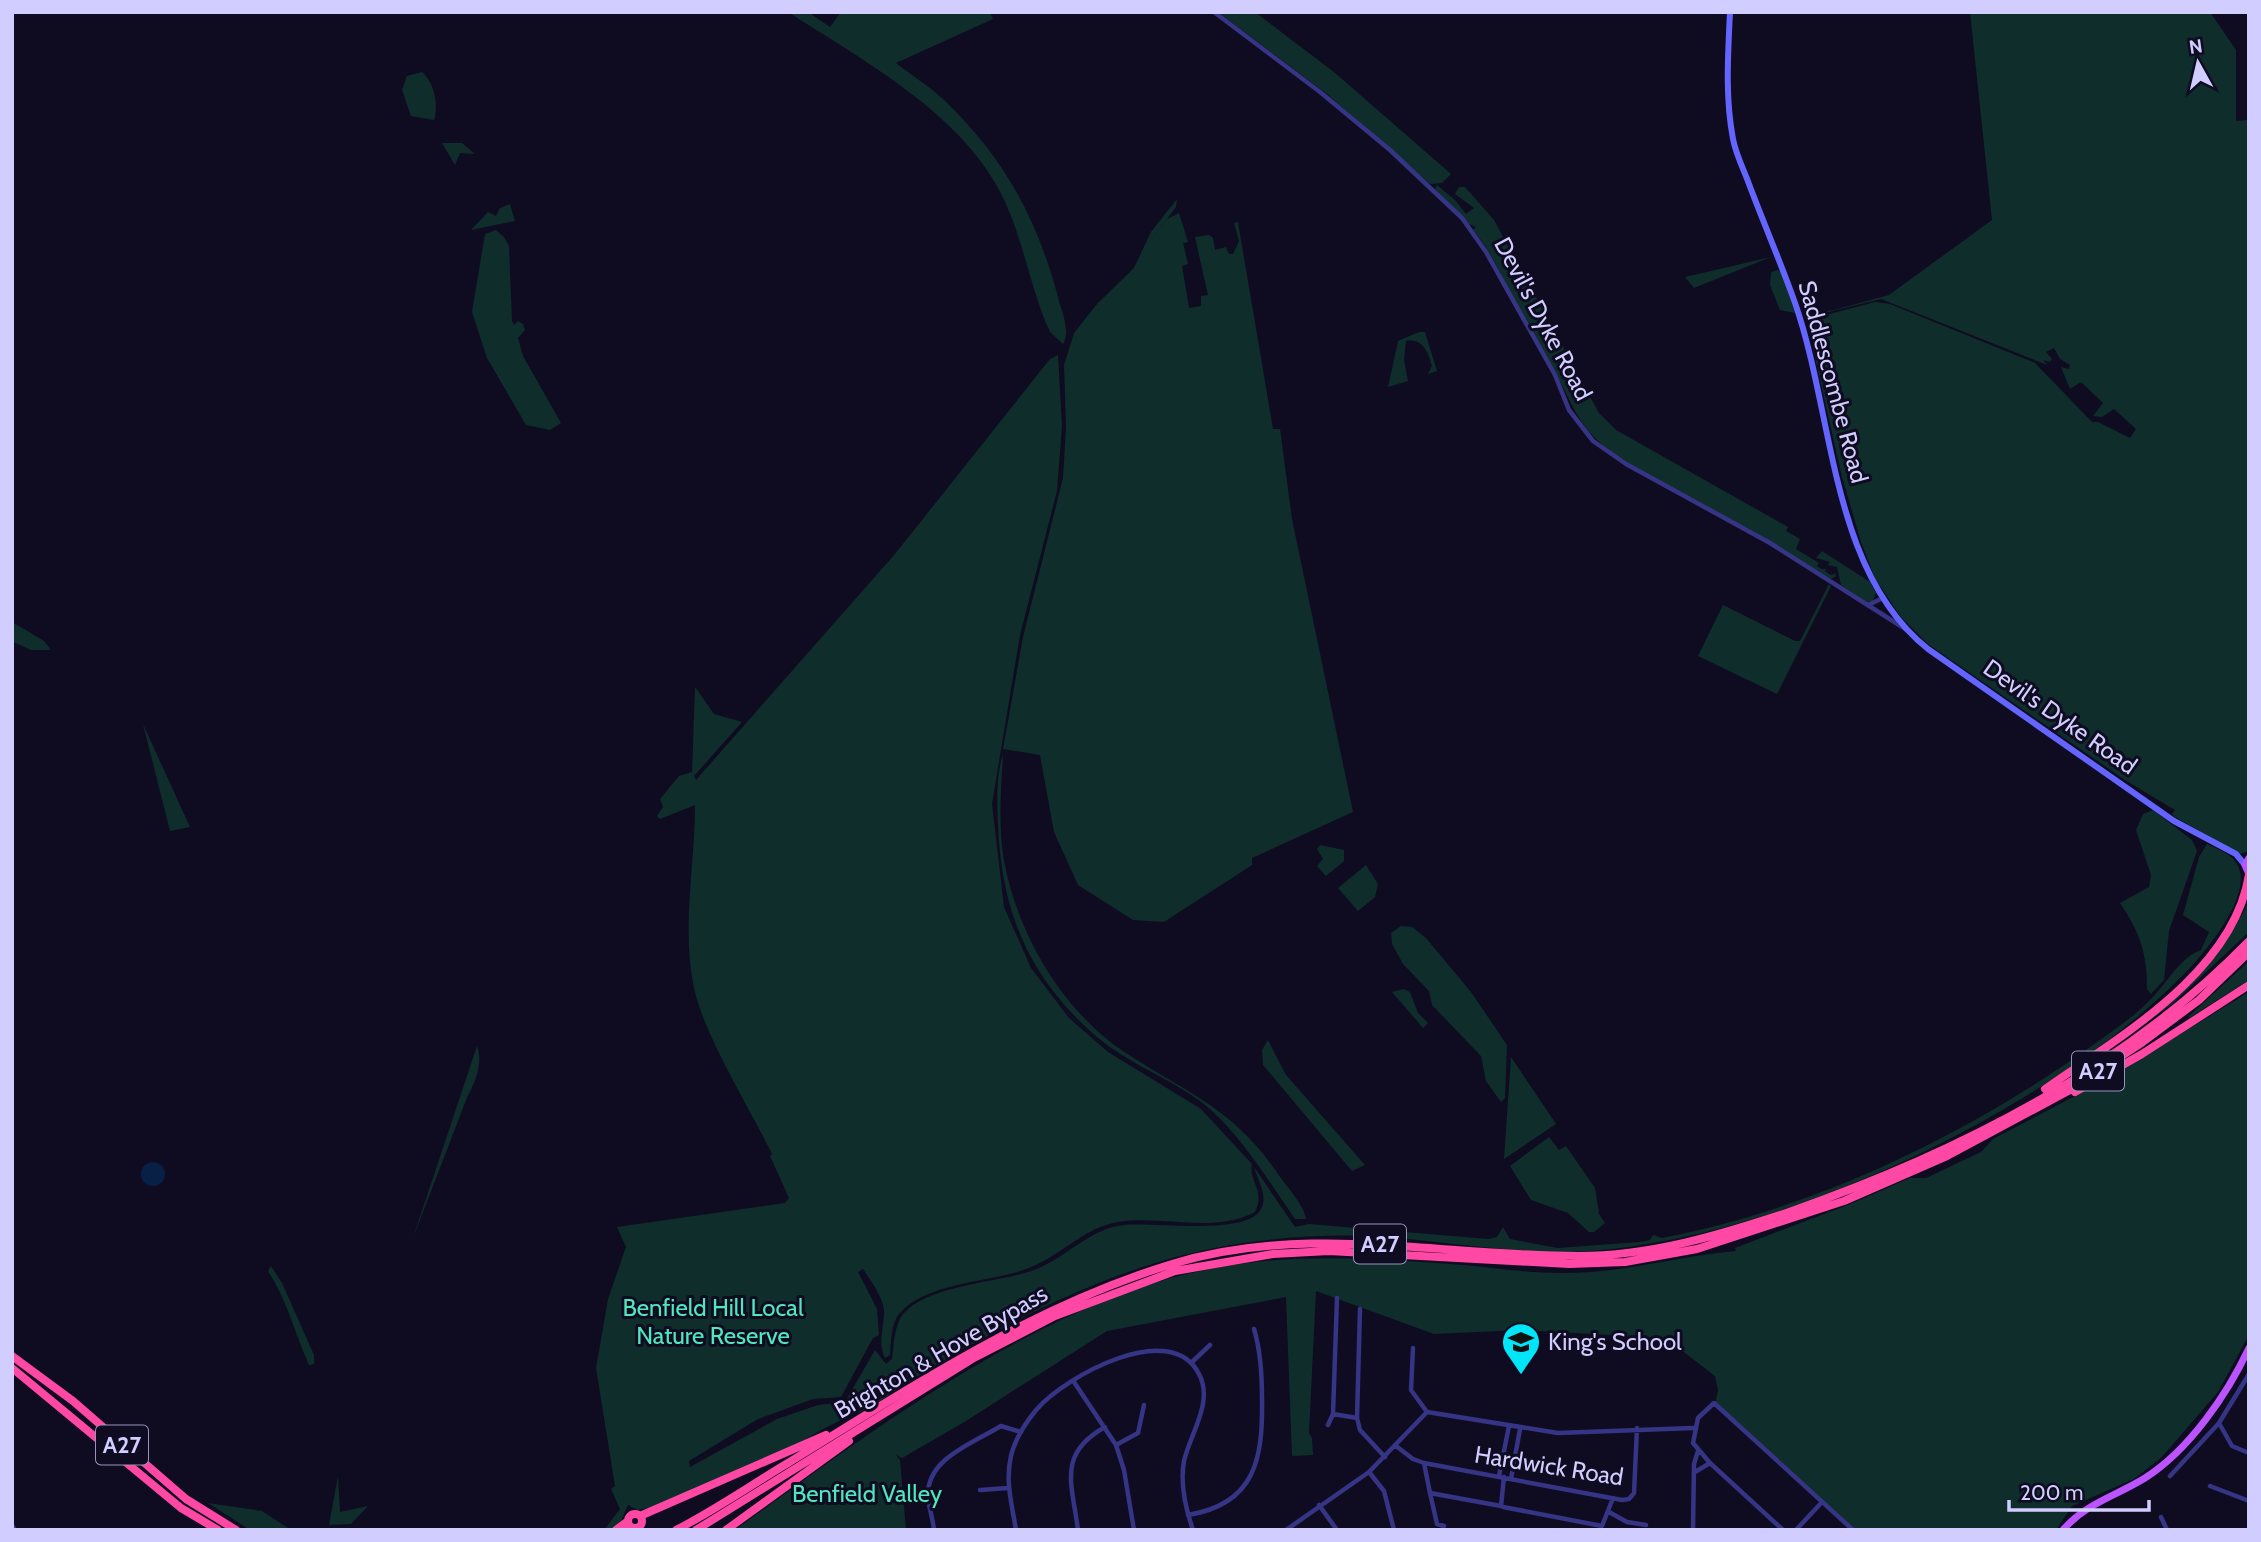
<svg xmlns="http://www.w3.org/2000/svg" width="2261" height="1542" viewBox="0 0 2261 1542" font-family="Cabin,sans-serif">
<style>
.green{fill:#0f2d2b}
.water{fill:#082045}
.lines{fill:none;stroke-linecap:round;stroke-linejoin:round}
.street{stroke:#353485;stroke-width:4.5}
.secondary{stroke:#6464ff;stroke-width:6}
.primary{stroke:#bb54ff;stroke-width:7}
.highway{stroke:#ff48a4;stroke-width:8}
.labels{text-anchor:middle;stroke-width:6;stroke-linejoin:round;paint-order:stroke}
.shield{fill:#0f0c22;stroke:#9893bd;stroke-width:2}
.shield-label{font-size:23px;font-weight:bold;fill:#d2cdff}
.street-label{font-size:24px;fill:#d2cdff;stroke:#0f0c22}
.park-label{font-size:24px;fill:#51e7be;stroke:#0f0c22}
.poi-label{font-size:24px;fill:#d2cdff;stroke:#0f0c22;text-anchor:start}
</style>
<rect width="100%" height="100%" fill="#0f0c22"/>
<path class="green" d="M788 12H808L830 27 841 12H990L993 19 896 63C911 75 929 86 943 99 1003 156 1037 218 1058 297 1061 310 1071 331 1063 344L1050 332C1028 284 1022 227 994 181 951 108 858 57 788 12Z
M1218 12H1255L1334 72 1451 174 1442 183 1430 184 1327 94Z
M1970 12H2210L2236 50V121L2249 120V851L2240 854 2175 817 2172 814 2175 810 2125 780 1928 644 1900 616 1875 578 1861 542 1842 477 1812 344 1810 321 1815 318 1875 302 1890 304 2035 363 2092 422H2098L2130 438 2136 429 2114 409 2102 417 2093 416 2103 403 2081 382 2070 389 2061 367 2069 369 2070 365 2060 359 2054 348 2046 352 2052 359 2050 362 2043 360 2047 365 1881 299 1812 316 1811 313 1834 310 1889 295 1992 220Z
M422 72C434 82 439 105 434 120L411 116 402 90 407 76Z
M442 143H462L475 154 460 153 455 165Z
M1437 185 1456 201 1466 214 1474 208 1455 194 1459 187H1465L1494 220 1599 413 1616 430 1788 527 1786 531 1800 539 1796 549 1819 563 1817 566 1822 569H1826L1825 571 1831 575 1836 573 1835 577 1830 579 1626 462C1579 431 1579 416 1554 370 1542 346 1525 325 1513 300 1502 276 1491 251 1473 230L1476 227 1469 224 1435 189Z
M1177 199 1176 207 1143 250 1167 219 1179 213 1188 242 1183 243 1188 264 1182 266 1189 308 1201 306V296L1208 295 1195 237 1209 235 1213 238 1215 250 1226 247 1229 254H1233L1239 241 1234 223 1238 222 1273 429H1280L1292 519 1353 812 1252 858V865L1164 922 1133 920 1078 885 1054 832 1040 755 1003 749 1023 637 1063 478 1066 427 1064 365 1074 333 1097 304 1134 268 1151 232Z
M510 204 515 221 471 230 488 212 496 216 500 208Z
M496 230 504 237 509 246 512 321 514 325 518 321 523 324 525 330 518 338 523 356 561 423 550 430 526 425 487 358 472 312 485 234Z
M1771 257 1694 288 1685 277Z
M1778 270 1781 271 1795 313 1780 310 1770 285 1771 272Z
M1419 332H1425L1437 371 1428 374 1432 366C1428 351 1422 338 1406 341L1404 360 1408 381 1388 387 1398 341Z
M1058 355 1062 426 1057 491 1020 635 992 804 1004 907 1031 968 1069 1018 1108 1052 1201 1109 1252 1164C1248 1182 1266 1189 1255 1212 1214 1234 1163 1215 1118 1222 1085 1227 1060 1256 1029 1268 992 1283 927 1281 899 1314 891 1324 891 1342 890 1355L885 1358C878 1345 883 1330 884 1315 886 1301 871 1281 863 1269L858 1272 877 1309 879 1335 873 1338 841 1397 813 1399 758 1419 689 1461 690 1467 777 1419 818 1405 845 1402 875 1350 886 1364 892 1359C894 1345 894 1324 904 1313 931 1284 998 1283 1034 1270 1065 1259 1090 1228 1124 1225 1154 1222 1240 1235 1259 1212 1270 1199 1258 1181 1254 1167L1295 1227 1309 1224 1489 1239 1497 1237 1503 1227 1510 1239 1558 1248 1640 1242 1650 1240 1653 1235 1662 1238C1813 1209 1961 1138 2086 1050 2107 1035 2130 1020 2149 1001 2166 985 2179 958 2201 950L2209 932 2183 915 2199 857 2207 844C2217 849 2231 853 2237 864 2254 893 2209 947 2190 968 2052 1113 1756 1253 1555 1252 1500 1251 1444 1242 1389 1237 1316 1232 1231 1240 1162 1261 1090 1282 1025 1315 960 1351 937 1365 911 1379 891 1394 872 1408 846 1417 825 1428 812 1435 799 1444 785 1451 742 1473 694 1489 649 1508L637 1510 628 1505C622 1516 622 1530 604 1530L620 1509 611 1489 615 1486 596 1368 608 1299 626 1247 617 1227 785 1203 789 1198 770 1156 772 1154C749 1106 702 1033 693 983 682 924 695 864 695 805L660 819 657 816 663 807 660 799 679 776 692 772 695 687 714 714 742 722 694 776 696 780 895 554 1050 359Z
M1822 551 1870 582 1876 593 1873 601 1865 602 1841 585 1837 567 1828 565 1830 562 1816 558Z
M1829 584 1831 586 1777 694 1698 656 1723 605 1795 641H1800Z
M12 622 44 641 51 650H31L13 642Z
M143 724 190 827 170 831Z
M1003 754C1001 789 998 826 1004 861 1018 935 1063 1012 1126 1053 1189 1094 1234 1109 1278 1174 1287 1187 1304 1205 1306 1219H1295C1269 1182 1245 1141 1211 1110 1183 1084 1134 1067 1102 1041 1031 983 1001 914 998 823 997 802 996 775 1003 754Z
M2153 810 2192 840 2197 851 2169 931 2164 980 2151 994 2147 989C2147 952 2140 933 2120 903L2149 887 2151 875 2136 830 2143 814Z
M1320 845 1344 850V861L1326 876 1317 866 1323 859 1317 849Z
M1366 865 1378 884 1375 897 1358 911 1338 888Z
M2249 900V932L2171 1005 2118 1043C2167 1001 2222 961 2249 900Z
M1401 926 1412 927 1426 938 1471 992 1507 1045 1505 1098 1501 1102 1486 1081 1481 1056 1432 1005 1429 991 1403 964 1392 944 1391 933Z
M2249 961V980L2189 1018V1016Z
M1404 989 1410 992 1418 1013 1428 1023 1423 1028 1392 992Z
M2249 992V1335L2218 1392 2161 1458 2134 1479 2072 1506 2056 1530H1854L1715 1405 1718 1390 1715 1376 1676 1346 1611 1335 1521 1330 1434 1334 1316 1291 1309 1433 1312 1438 1313 1455 1292 1456 1286 1297 1107 1331 966 1421 902 1458 896 1455 900 1460 906 1530H735C876 1428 1051 1294 1226 1266 1304 1253 1384 1259 1463 1265 1495 1268 1527 1273 1560 1273 1620 1274 1677 1256 1736 1251L1735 1248 1853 1203 1910 1178H1926L1981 1152 1993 1139 2098 1084Z
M1268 1040 1286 1075 1365 1165 1352 1171 1263 1065 1262 1050Z
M477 1046C483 1061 476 1082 468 1095L413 1238Z
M1511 1057 1556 1124 1504 1159Z
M1549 1137 1559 1150 1566 1146 1595 1188 1599 1214 1605 1223 1594 1232H1589L1568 1213 1531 1200 1510 1166Z
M271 1266 282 1283 314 1355V1364L309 1365C295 1334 287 1300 268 1271Z
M338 1476 340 1512 368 1506 351 1524 329 1525Z
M208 1503 262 1511 291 1530H250Z"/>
<path class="water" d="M141 1174a12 12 0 1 1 24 0a12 12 0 1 1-24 0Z"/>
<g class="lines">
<path class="street" d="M1214 12 1320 92 1390 150 1462 218 1486 252 1555 375 1569 410 1593 441 1626 464 1770 543 1907 630
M1868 605 1883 598
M1337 1298 1333 1414 1357 1418
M1360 1309 1357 1418 1360 1430 1385 1457
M1413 1348 1411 1390 1427 1412
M1191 1363 1210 1345
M2249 1374 2219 1423 2232 1446 2249 1453
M1074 1382 1116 1445 1124 1470 1134 1530
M1328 1425 1333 1414
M1116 1445 1138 1433 1144 1405
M1396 1446 1413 1459 1424 1463 1622 1500 1629 1499 1634 1493 1637 1428
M1424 1463 1430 1493 1501 1506 1504 1477
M1369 1472 1384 1491 1394 1530
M1695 1472 1710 1463
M1499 1476 1509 1426
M2170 1476 2219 1423
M1511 1479 1520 1429
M2210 1486 2249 1501
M980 1490 1008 1488
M1430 1493 1437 1524 1444 1526
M1319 1505 1337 1530
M1503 1507 1602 1526 1613 1498
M1609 1512 1627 1522 1646 1525
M1188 1515C1256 1504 1263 1458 1262 1398 1262 1374 1261 1352 1254 1329
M2161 1517 2167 1530
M12 1525 15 1530
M934 1530C933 1519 929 1508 928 1498 925 1459 973 1443 1001 1426L1021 1432
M1016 1530C1012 1505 1005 1481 1011 1456 1015 1439 1026 1422 1037 1409 1065 1377 1170 1318 1199 1374 1214 1402 1190 1434 1184 1461 1180 1483 1186 1510 1193 1530
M1078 1530C1072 1483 1057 1454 1105 1427
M1286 1530 1369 1472 1427 1412 1558 1433 1693 1428
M1693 1530 1694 1464 1698 1451
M1783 1530 1710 1463 1693 1443 1698 1418 1714 1403 1853 1530
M1796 1530 1822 1502"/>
<path class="secondary" d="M1730 12C1728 55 1725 97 1733 139 1736 155 1744 170 1749 184 1764 224 1781 263 1795 303 1834 414 1830 571 1928 649L2174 821 2236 854 2245 865"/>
<path class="primary" d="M2249 858 2245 865 2249 874
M2063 1530C2086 1503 2116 1496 2145 1478 2189 1450 2227 1395 2249 1348"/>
<path class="highway" d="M2045 1089C2119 1037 2233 973 2249 875
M2075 1092 2142 1054 2249 985
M12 1356 73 1401 186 1499 236 1530
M12 1368 181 1508 218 1530
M628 1521a7 7 0 1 1 14 0a7 7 0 1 1-14 0Z
M640 1516 826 1435
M616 1530 628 1521
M676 1530C715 1510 751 1485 788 1463 912 1387 1031 1307 1172 1264 1305 1223 1442 1256 1578 1256 1651 1256 1720 1235 1789 1212 1955 1154 2126 1068 2249 941
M696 1530 972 1359 1055 1316 1175 1271 1273 1254 1329 1251 1569 1264 1625 1262 1697 1249 1844 1201 1947 1156 2070 1090 2140 1044 2199 1000 2249 952
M726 1530 849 1441"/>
</g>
<defs>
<symbol id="school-pin" viewBox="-11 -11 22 30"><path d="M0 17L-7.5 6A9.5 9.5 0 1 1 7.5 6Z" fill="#00e5f8" stroke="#0f0c22"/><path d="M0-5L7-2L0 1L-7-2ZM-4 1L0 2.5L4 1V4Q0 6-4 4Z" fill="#111"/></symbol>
</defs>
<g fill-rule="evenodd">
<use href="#school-pin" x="1499" y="1320" width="44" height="60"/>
</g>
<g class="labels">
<g class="shield">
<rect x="2072" y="1051.5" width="52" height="39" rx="5"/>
<rect x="1354" y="1224.5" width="52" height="39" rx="5"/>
<rect x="96" y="1425.5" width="52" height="39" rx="5"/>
</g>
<g class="shield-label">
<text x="2098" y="1079">A27</text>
<text x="1380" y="1252">A27</text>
<text x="122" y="1453">A27</text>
</g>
<g class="street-label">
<text transform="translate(1543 319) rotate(62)" y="8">Devil's Dyke Road</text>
<text transform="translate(1833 382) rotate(75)" y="8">Saddlescombe Road</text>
<text transform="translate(2060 717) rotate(35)" y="8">Devil's Dyke Road</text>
<text transform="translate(941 1352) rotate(-30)" y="8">Brighton &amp; Hove Bypass</text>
<text transform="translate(1549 1466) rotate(9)" y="8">Hardwick Road</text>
</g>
<g class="park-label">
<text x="713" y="1316">Benfield Hill Local<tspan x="713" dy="28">Nature Reserve</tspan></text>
<text x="867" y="1502">Benfield Valley</text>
</g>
<g class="poi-label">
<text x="1548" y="1350">King's School</text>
</g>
</g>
<rect width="2261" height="1542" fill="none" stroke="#d2cdff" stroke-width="28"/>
<g transform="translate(2198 63) rotate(352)" stroke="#0f0c22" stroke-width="5" paint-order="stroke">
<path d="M0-5L12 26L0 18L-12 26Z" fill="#d2cdff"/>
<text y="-10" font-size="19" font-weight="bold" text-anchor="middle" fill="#d2cdff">N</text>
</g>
<path d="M2009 1500v10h140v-10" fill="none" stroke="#d2cdff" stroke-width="3.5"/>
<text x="2020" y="1500" font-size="21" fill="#d2cdff" stroke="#0f0c22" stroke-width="5" paint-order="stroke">200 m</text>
</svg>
